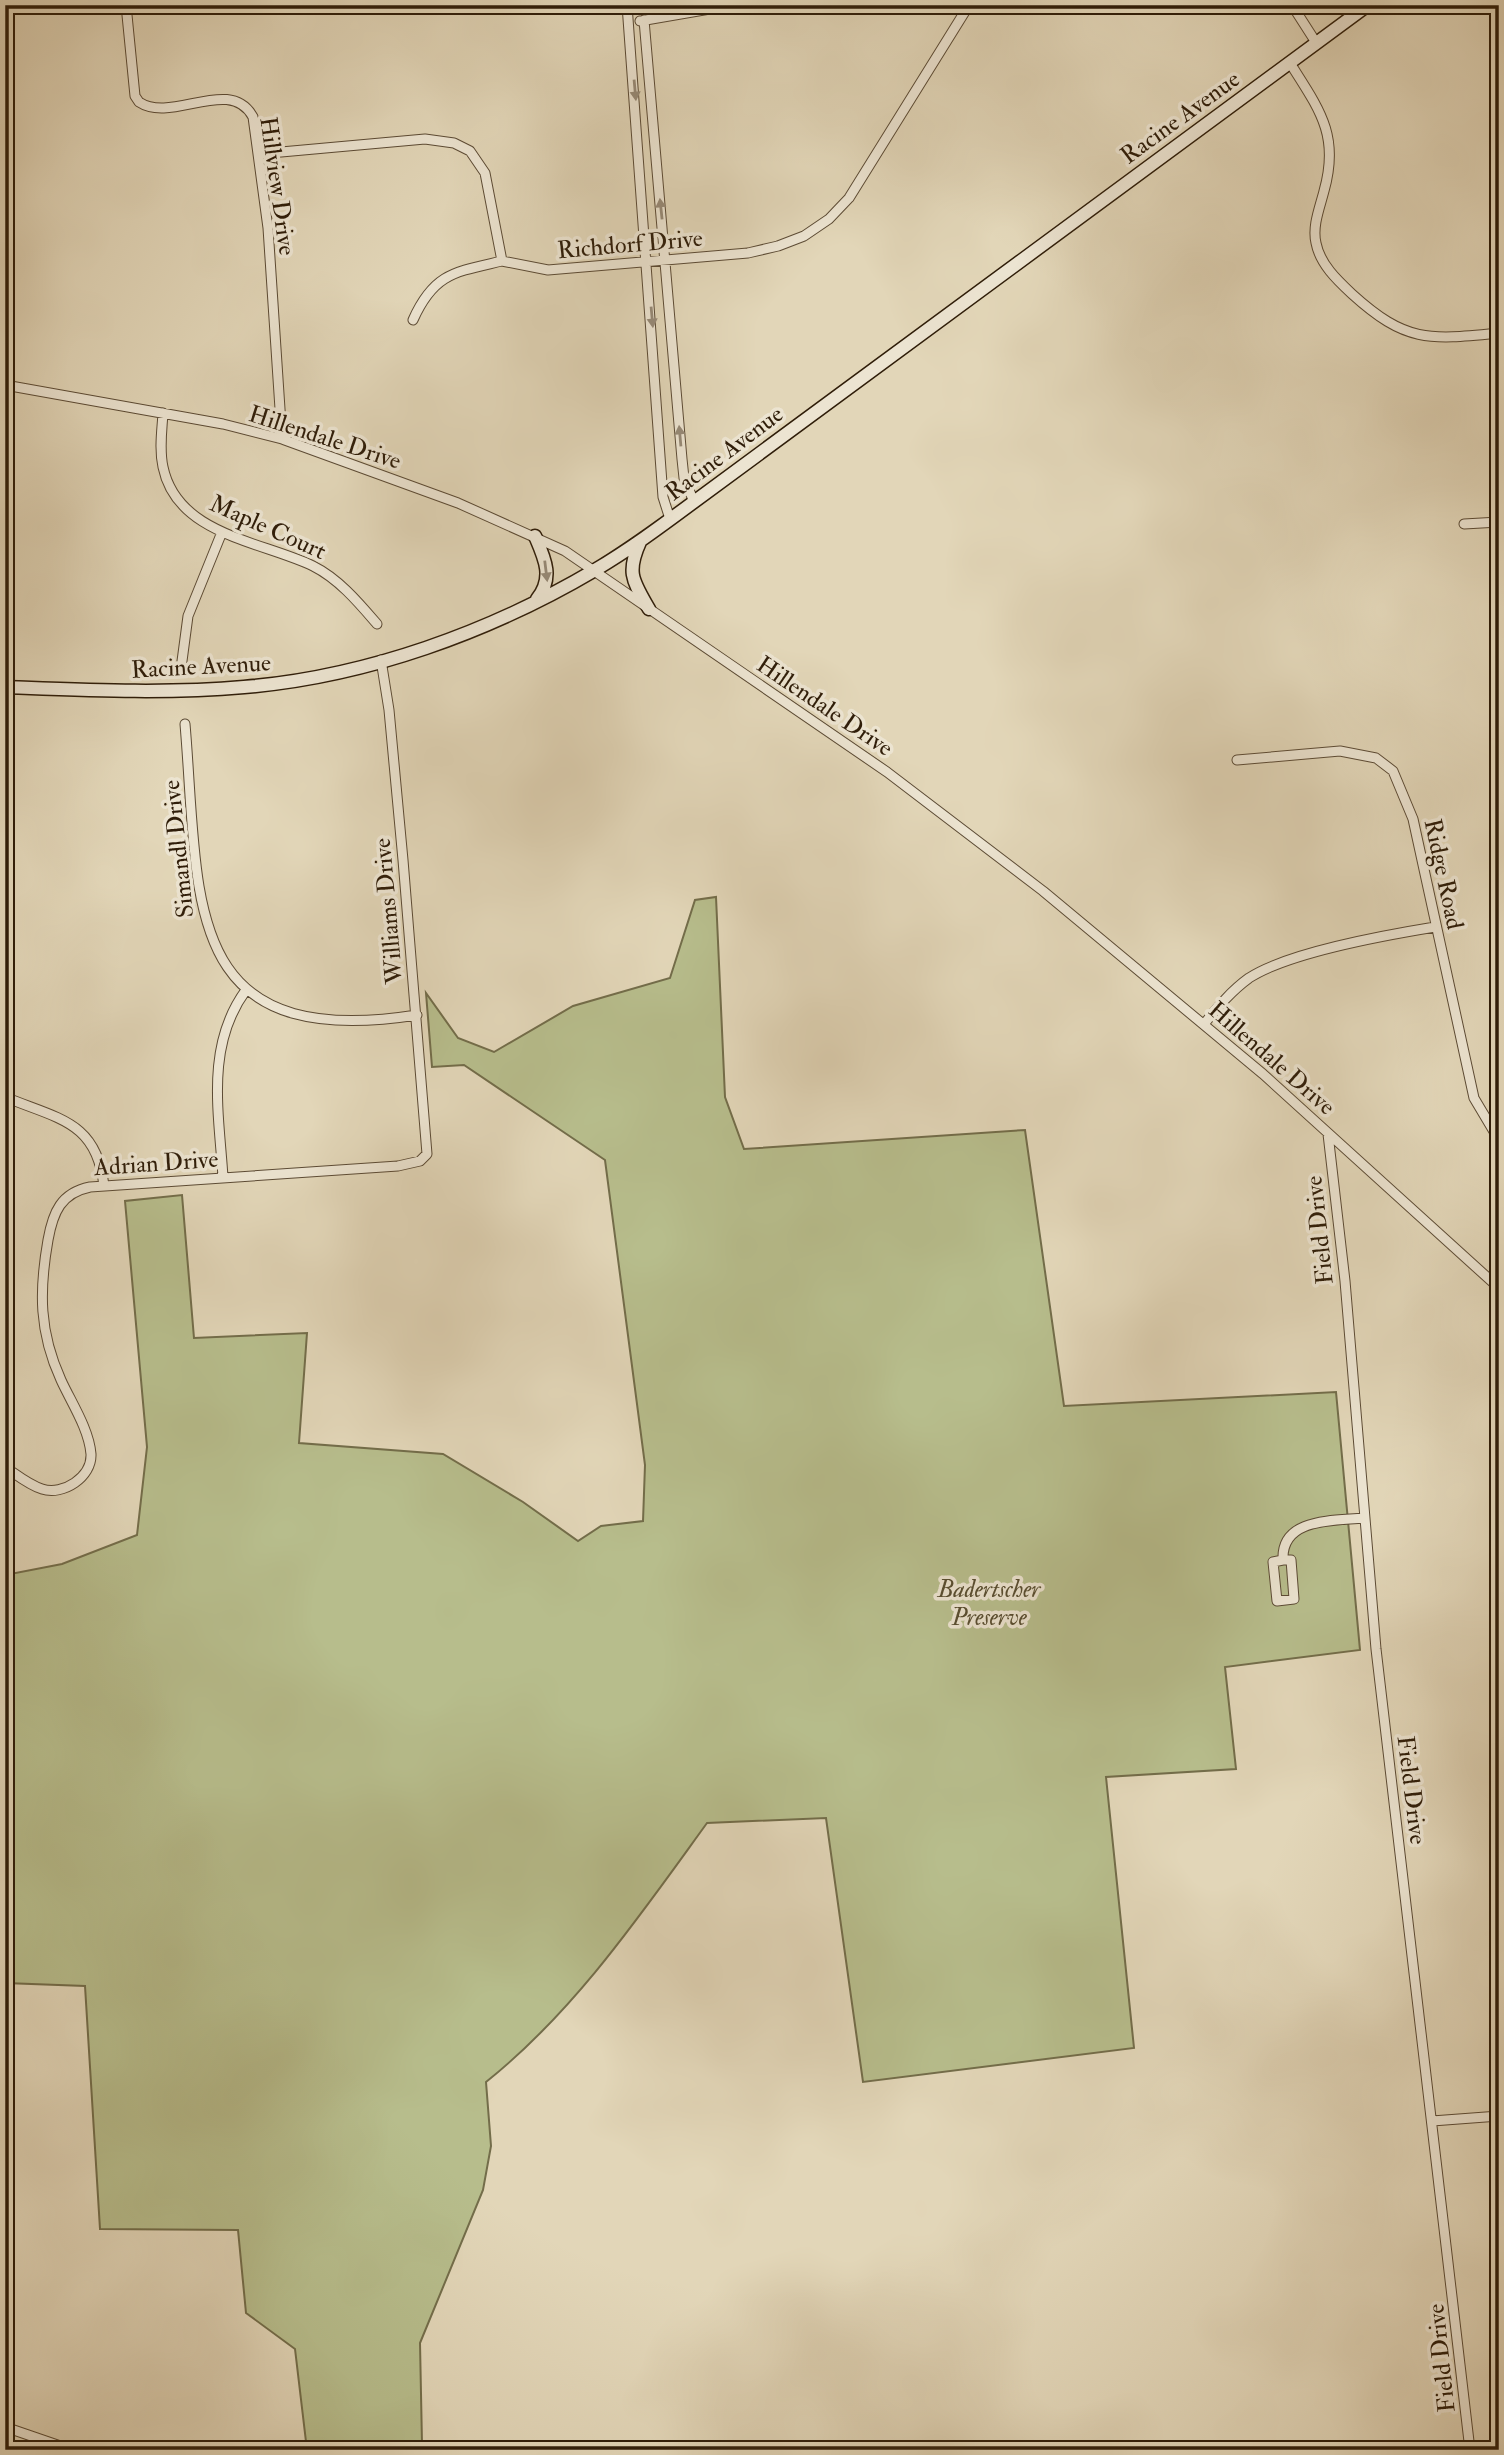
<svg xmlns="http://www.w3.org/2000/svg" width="1504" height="2455" viewBox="0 0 1504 2455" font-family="'IM FELL Double Pica',serif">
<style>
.green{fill:#b7bd8c;stroke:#736d4a;stroke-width:2}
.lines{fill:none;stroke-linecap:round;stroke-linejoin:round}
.street-casing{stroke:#5c4b35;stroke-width:11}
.secondary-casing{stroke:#2f1d09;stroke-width:15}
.street{stroke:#ece4d1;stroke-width:9}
.secondary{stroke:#ece4d1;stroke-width:12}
.oneway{fill:#978a77}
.labels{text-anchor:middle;stroke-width:7;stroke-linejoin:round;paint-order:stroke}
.street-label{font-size:24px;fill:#2f1d09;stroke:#ece4d1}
.park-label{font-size:24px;font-style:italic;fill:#584d30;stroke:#ece4d1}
</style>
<rect width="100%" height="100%" fill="#e2d6b8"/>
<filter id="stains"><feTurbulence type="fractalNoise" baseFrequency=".00286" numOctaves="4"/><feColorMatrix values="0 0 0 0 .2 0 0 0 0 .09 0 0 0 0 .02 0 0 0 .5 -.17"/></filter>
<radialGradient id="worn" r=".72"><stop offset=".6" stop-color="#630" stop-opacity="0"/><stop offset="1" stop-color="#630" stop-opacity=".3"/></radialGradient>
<path class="green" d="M716 897 725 1097 744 1149 1025 1130 1064 1406 1336 1392 1360 1650 1225 1667 1236 1769 1106 1777 1134 2048 863 2082 826 1818 707 1823C641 1914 574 2012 486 2082L491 2146 483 2190 420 2343 422 2444 431 2450H307L295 2349 246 2313 238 2230 100 2229 85 1986 5 1983V1575L62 1564 137 1535 147 1447 125 1201 182 1195 194 1338 307 1333 299 1443 443 1454 523 1502 578 1541 601 1526 643 1521 645 1465 605 1160 464 1065 432 1067 426 993 458 1038 494 1052 573 1006 670 978 695 900Z"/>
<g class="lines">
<defs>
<path id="street" d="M126 5 135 96 139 102C172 124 230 75 253 117L268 228 282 439
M627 5 663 497 670 519
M1292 5 1317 44
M644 20 682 459 684 478 694 502
M640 21 733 5
M1290 63C1319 109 1340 135 1324 191 1320 207 1312 226 1316 243 1320 264 1337 280 1352 294 1406 343 1429 340 1499 333
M259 154 425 139 454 143 470 151 485 173 502 261 548 270 748 253 778 246 804 236 829 219 849 198 969 5
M413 320C434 273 455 272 502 261
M5 385 223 424 282 439 458 503 565 551 887 772 1043 891 1263 1074 1499 1288
M163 413C162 430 159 449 163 467 177 535 261 541 313 566 339 579 359 603 377 624
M1464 524 1499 522
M182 661 188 616 222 532
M185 724C200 900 179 1052 417 1015
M1237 760 1340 751 1376 758 1393 771 1413 819 1474 1098 1499 1140
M1204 1024C1218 1007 1231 991 1249 978 1289 952 1386 935 1435 927
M5 1097C58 1119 97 1121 104 1186
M1328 1134 1345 1281 1376 1649 1470 2450
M223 1177C219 1113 205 1046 246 990
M5 1467C17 1475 29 1485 42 1489 63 1496 92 1477 91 1454 89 1429 71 1402 61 1380 39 1332 39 1291 48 1240 53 1212 61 1193 90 1187L398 1166 420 1161 427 1154 403 860 389 710 381 660
M1283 1560 1273 1562 1277 1601 1294 1599 1291 1560H1283C1281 1518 1332 1521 1363 1518
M1432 2121 1499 2116
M5 2427 72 2450"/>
<path id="secondary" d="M535 536C545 559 554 578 537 599
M640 542C626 573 633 581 649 609
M5 687C85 690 165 694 244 687 366 677 490 632 595 570 629 550 660 527 691 504L1368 5"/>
</defs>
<use href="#street" class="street-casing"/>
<use href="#secondary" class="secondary-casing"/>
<use href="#street" class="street"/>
<use href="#secondary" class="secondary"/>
</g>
<defs><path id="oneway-solid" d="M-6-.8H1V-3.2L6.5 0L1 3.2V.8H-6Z" transform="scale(1.75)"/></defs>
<g class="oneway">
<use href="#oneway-solid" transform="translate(635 90) rotate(85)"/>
<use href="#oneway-solid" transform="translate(661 209) rotate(-96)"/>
<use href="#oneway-solid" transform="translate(652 317) rotate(85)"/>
<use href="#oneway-solid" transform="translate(680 436) rotate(-95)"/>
<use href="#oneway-solid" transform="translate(546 571) rotate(83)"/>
</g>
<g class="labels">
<g class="street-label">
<text transform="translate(1180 117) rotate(-36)" y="8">Racine Avenue</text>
<text transform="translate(278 186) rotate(82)" y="8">Hillview Drive</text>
<text transform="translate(630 244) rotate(-5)" y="8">Richdorf Drive</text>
<text transform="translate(325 437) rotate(18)" y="8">Hillendale Drive</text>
<text transform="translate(724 453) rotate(-37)" y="8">Racine Avenue</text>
<text transform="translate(268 527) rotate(24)" y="8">Maple Court</text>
<text transform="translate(201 666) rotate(-3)" y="8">Racine Avenue</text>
<text transform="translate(825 706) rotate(34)" y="8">Hillendale Drive</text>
<text transform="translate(178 849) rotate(-96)" y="8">Simandl Drive</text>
<text transform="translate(1444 874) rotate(78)" y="8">Ridge Road</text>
<text transform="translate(388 911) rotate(-95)" y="8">Williams Drive</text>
<text transform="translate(1272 1058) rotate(41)" y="8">Hillendale Drive</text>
<text transform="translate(156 1163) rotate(-4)" y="8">Adrian Drive</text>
<text transform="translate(1319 1230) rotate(-96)" y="8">Field Drive</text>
<text transform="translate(1412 1790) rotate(83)" y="8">Field Drive</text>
<text transform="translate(1441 2358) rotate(-96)" y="8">Field Drive</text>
</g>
<g class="park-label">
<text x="989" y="1597">Badertscher<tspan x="989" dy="28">Preserve</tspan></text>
</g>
</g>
<rect width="1504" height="2455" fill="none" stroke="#e2d6b8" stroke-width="28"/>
<rect x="7" y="7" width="1490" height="2441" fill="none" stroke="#2f1d09" stroke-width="3.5"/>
<rect x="14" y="14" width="1476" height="2427" fill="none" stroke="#2f1d09" stroke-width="2"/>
<rect width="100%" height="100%" filter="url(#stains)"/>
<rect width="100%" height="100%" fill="url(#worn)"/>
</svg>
